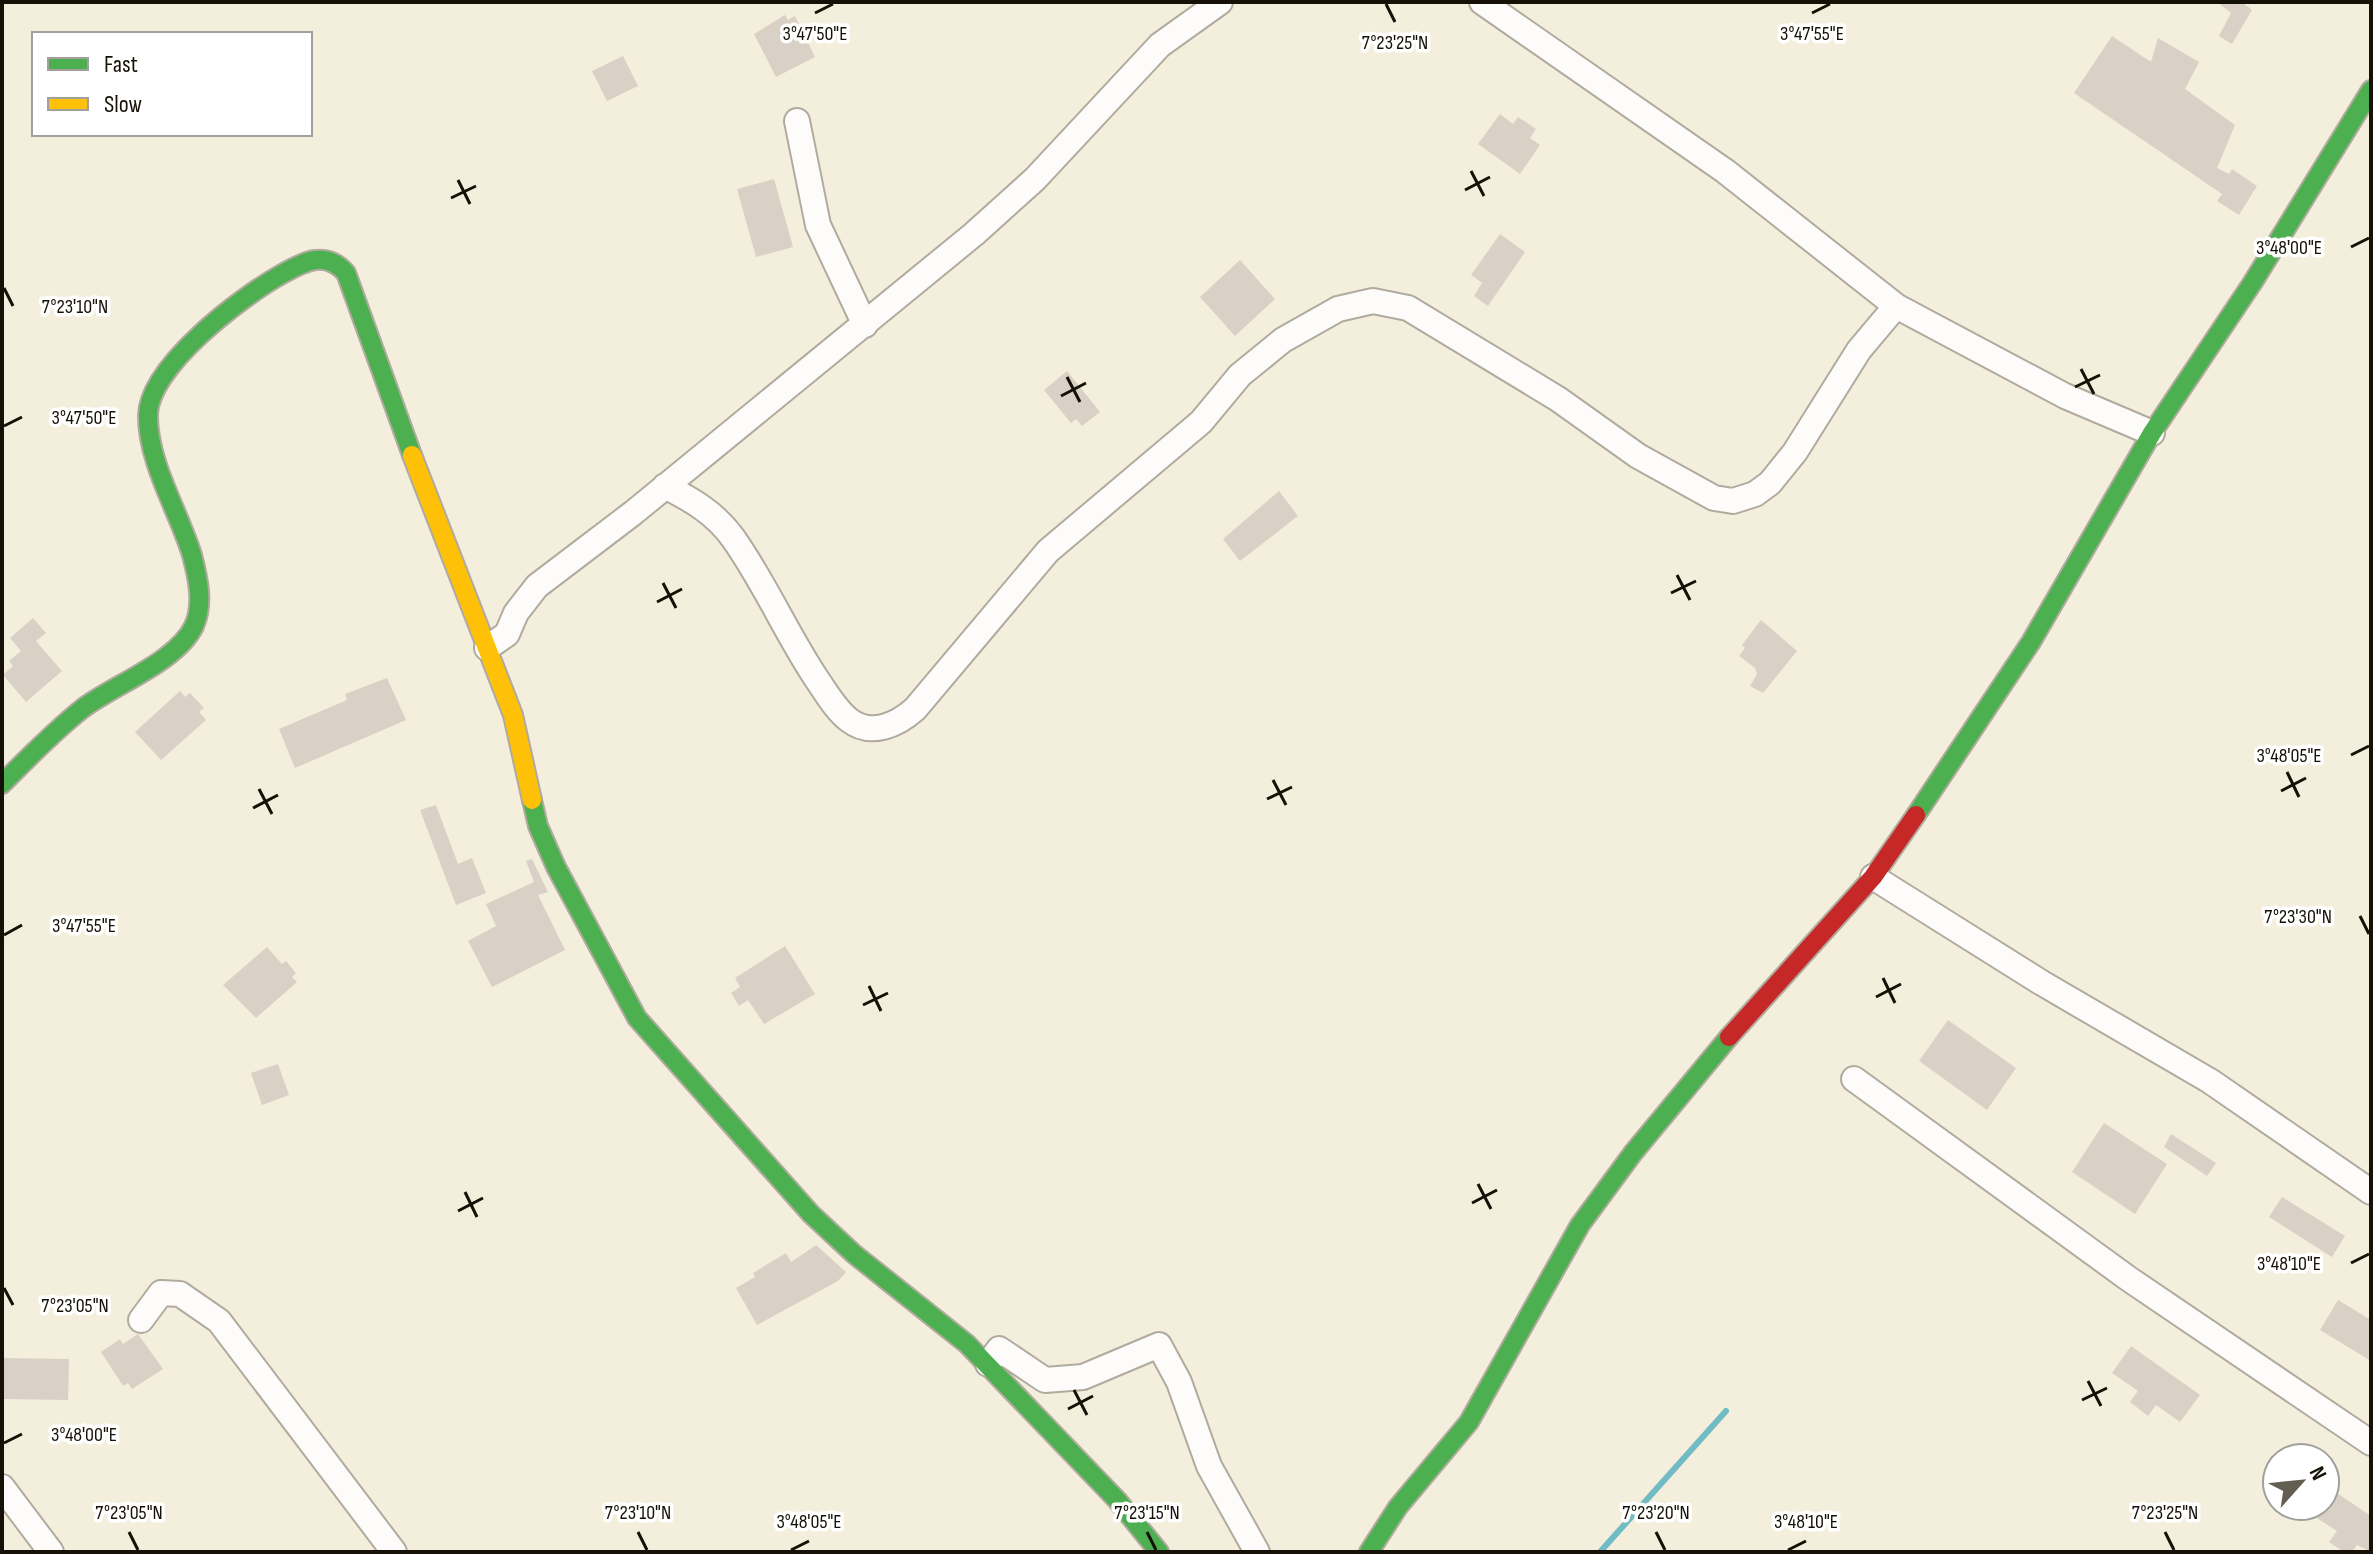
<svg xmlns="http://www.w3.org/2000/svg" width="2373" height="1554" viewBox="0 0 2373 1554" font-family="'Sofia Sans Condensed',sans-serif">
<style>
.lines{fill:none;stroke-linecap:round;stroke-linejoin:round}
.stream{stroke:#70bbc4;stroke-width:6}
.building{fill:#d9d1c6}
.street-casing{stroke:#b0ab9e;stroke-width:28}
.fast-casing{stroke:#b0ab9e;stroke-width:22}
.slow-casing{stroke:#b0ab9e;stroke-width:22}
.jam-casing{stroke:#b0ab9e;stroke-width:22}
.street{stroke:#fdfcfa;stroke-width:24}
.fast{stroke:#4caf50;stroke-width:18}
.slow{stroke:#ffc107;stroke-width:18}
.jam{stroke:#c62828;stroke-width:18}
.ticks{fill:none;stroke:#151107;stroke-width:3}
.ticks-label{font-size:20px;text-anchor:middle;fill:#151107;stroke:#fff;stroke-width:7;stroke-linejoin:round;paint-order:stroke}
</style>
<rect width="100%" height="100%" fill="#f4eedd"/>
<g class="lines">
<path class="stream" d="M1600 1552 1726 1411"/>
</g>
<path class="building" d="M2217 2H2242L2252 10 2232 44 2219 36 2231 13Z
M785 15 788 20 795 16 815 57 776 77 754 34Z
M2112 36 2151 62 2158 38 2199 62 2185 89 2235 125 2217 168 2229 174 2232 169 2257 186 2239 215 2217 201 2222 194 2074 93Z
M623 56 638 86 607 101 592 71Z
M1500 114 1513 124 1518 117 1536 129 1530 138 1540 145 1520 174 1478 144Z
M774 179 793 247 756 257 737 189Z
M1500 234 1525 252 1488 306 1474 296 1482 283 1471 275Z
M1240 260 1275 299 1235 336 1200 297Z
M1067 371 1100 412 1082 426 1076 419 1071 423 1044 390Z
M1279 491 1298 516 1240 561 1223 539Z
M33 618 46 633 36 641 62 671 26 702 3 675 13 666 9 661 21 651 10 638Z
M1761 620 1797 651 1763 693 1750 686 1757 674 1755 668 1739 656 1745 648 1742 645Z
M387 678 406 720 295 768 279 729 347 700 345 694Z
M180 691 185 697 190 693 204 708 199 712 206 720 161 760 135 732Z
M436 805 458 864 472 858 486 893 456 905 420 810Z
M532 859 548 892 538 895 565 950 492 987 468 941 496 926 486 904 534 882 526 861Z
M785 946 815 994 764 1024 748 1000 739 1006 731 993 740 987 735 978Z
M267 947 282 964 286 961 296 973 292 977 297 982 256 1018 223 985Z
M1948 1020 2016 1068 1987 1110 1919 1061Z
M278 1064 289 1095 262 1105 251 1073Z
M2104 1123 2167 1164 2135 1214 2072 1172Z
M2171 1134 2216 1163 2207 1176 2164 1147Z
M2282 1197 2345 1236 2332 1257 2269 1217Z
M816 1245 846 1272 838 1281 757 1325 736 1288 755 1277 753 1273 786 1253 791 1262Z
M2338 1300 2371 1320V1361L2320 1330Z
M138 1334 163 1369 132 1389 128 1383 123 1386 101 1352 120 1339 123 1344Z
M2131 1346 2200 1395 2180 1422 2156 1405 2148 1416 2130 1402 2138 1391 2112 1373Z
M2 1358 69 1359 68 1400 2 1399Z
M2325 1485 2371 1516V1552L2357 1545 2352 1552H2344L2329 1542 2337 1531 2298 1506H2325Z"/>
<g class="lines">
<defs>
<path id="street" d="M1482 2 1725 171 1896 306 2065 396 2152 433
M797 121 818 225 865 325
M665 486C692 500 715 513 733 538 765 583 787 635 818 681 827 694 836 710 849 720 871 737 897 725 915 709L1048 551 1201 422 1240 375 1283 340 1338 309 1373 301 1408 308 1558 399 1638 456 1714 498 1733 501 1755 494 1770 483 1795 452 1859 350 1896 306
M487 648 507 634 516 613 537 586 633 513 974 234 1035 179 1160 45 1220 2
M1873 877 2042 983 2210 1081 2371 1192
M1854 1079 2129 1279 2371 1443
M141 1320 161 1293 180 1294 219 1321 394 1552
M988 1364 999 1349 1045 1380 1083 1377 1159 1345 1179 1382 1209 1466 1257 1552
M2 1487 51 1552"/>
<path id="fast" d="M2 784C28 758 53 732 82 709 113 685 177 662 194 626 204 604 198 578 192 555 178 510 148 463 148 416 148 367 241 297 282 274 305 261 326 250 346 273L412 455
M532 800 538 826 556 867 637 1018 811 1214 854 1254 967 1344 1117 1500 1159 1552
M1916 815 2031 642 2152 433 2253 282 2371 90
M1369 1552 1398 1507 1469 1422 1580 1225 1633 1153 1729 1037"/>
<path id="slow" d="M412 455 513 715 532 800"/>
<path id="jam" d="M1729 1037 1873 877 1916 815"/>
</defs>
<use href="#street" class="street-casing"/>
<use href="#fast" class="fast-casing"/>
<use href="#slow" class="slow-casing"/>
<use href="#jam" class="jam-casing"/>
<use href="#street" class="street"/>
<use href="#fast" class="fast"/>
<use href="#slow" class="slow"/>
<use href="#jam" class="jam"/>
</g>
<path class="ticks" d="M1386 4 1395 22M815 13 833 4M1812 13 1830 4M1471 171 1484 196M458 180 470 204M1465 190 1490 177M451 198 476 186M2351 247 2369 238M4 288 13 306M2081 369 2094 394M1067 377 1080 402M2075 387 2100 375M1061 396 1086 383M4 426 22 417M1677 575 1690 600M663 583 676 608M1671 593 1696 581M657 602 682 589M2351 755 2369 746M2287 772 2299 797M1273 780 1286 805M259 789 272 814M2281 791 2306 778M1267 799 1292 787M253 808 278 795M2360 916 2369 934M4 935 22 925M1883 978 1895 1003M869 986 881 1011M1876 997 1901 984M863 1005 888 993M1478 1184 1491 1209M465 1192 477 1217M1472 1203 1497 1190M458 1211 483 1198M2351 1263 2369 1254M4 1288 13 1305M2088 1381 2101 1406M1074 1390 1087 1415M2082 1400 2107 1388M1068 1409 1093 1396M4 1443 22 1434M129 1532 138 1550M638 1532 647 1550M1147 1532 1156 1550M1656 1532 1665 1550M2165 1532 2174 1550M791 1550 809 1541M1788 1550 1806 1541"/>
<g class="ticks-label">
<text x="815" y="40">3°47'50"E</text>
<text x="1812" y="40">3°47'55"E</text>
<text x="1395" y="49">7°23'25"N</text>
<text x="2289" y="254">3°48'00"E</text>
<text x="75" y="313">7°23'10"N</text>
<text x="84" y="424">3°47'50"E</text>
<text x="2289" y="762">3°48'05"E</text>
<text x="2298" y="923">7°23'30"N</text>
<text x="84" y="932">3°47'55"E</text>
<text x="2289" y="1270">3°48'10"E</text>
<text x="75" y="1312">7°23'05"N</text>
<text x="84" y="1441">3°48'00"E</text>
<text x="129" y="1519">7°23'05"N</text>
<text x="638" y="1519">7°23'10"N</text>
<text x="1147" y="1519">7°23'15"N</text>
<text x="1656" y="1519">7°23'20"N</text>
<text x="2165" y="1519">7°23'25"N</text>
<text x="809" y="1528">3°48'05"E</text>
<text x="1806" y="1528">3°48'10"E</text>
</g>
<rect width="2373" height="1554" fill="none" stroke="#151107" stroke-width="8"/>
<rect x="32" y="32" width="280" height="104" fill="#ffffff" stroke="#a1a09c" stroke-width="2"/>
<rect x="48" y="58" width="40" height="12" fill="#4caf50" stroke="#a1a09c" stroke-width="2"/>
<text x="104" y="72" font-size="24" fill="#151107">Fast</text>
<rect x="48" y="98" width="40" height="12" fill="#ffc107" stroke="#a1a09c" stroke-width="2"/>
<text x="104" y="112" font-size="24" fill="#151107">Slow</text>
<g transform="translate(2301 1482) rotate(63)"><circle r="38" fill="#ffffff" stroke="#a1a09c" stroke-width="2"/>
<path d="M0-6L14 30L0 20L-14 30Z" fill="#635e52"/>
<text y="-12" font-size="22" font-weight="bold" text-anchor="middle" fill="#151107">N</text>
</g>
</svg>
